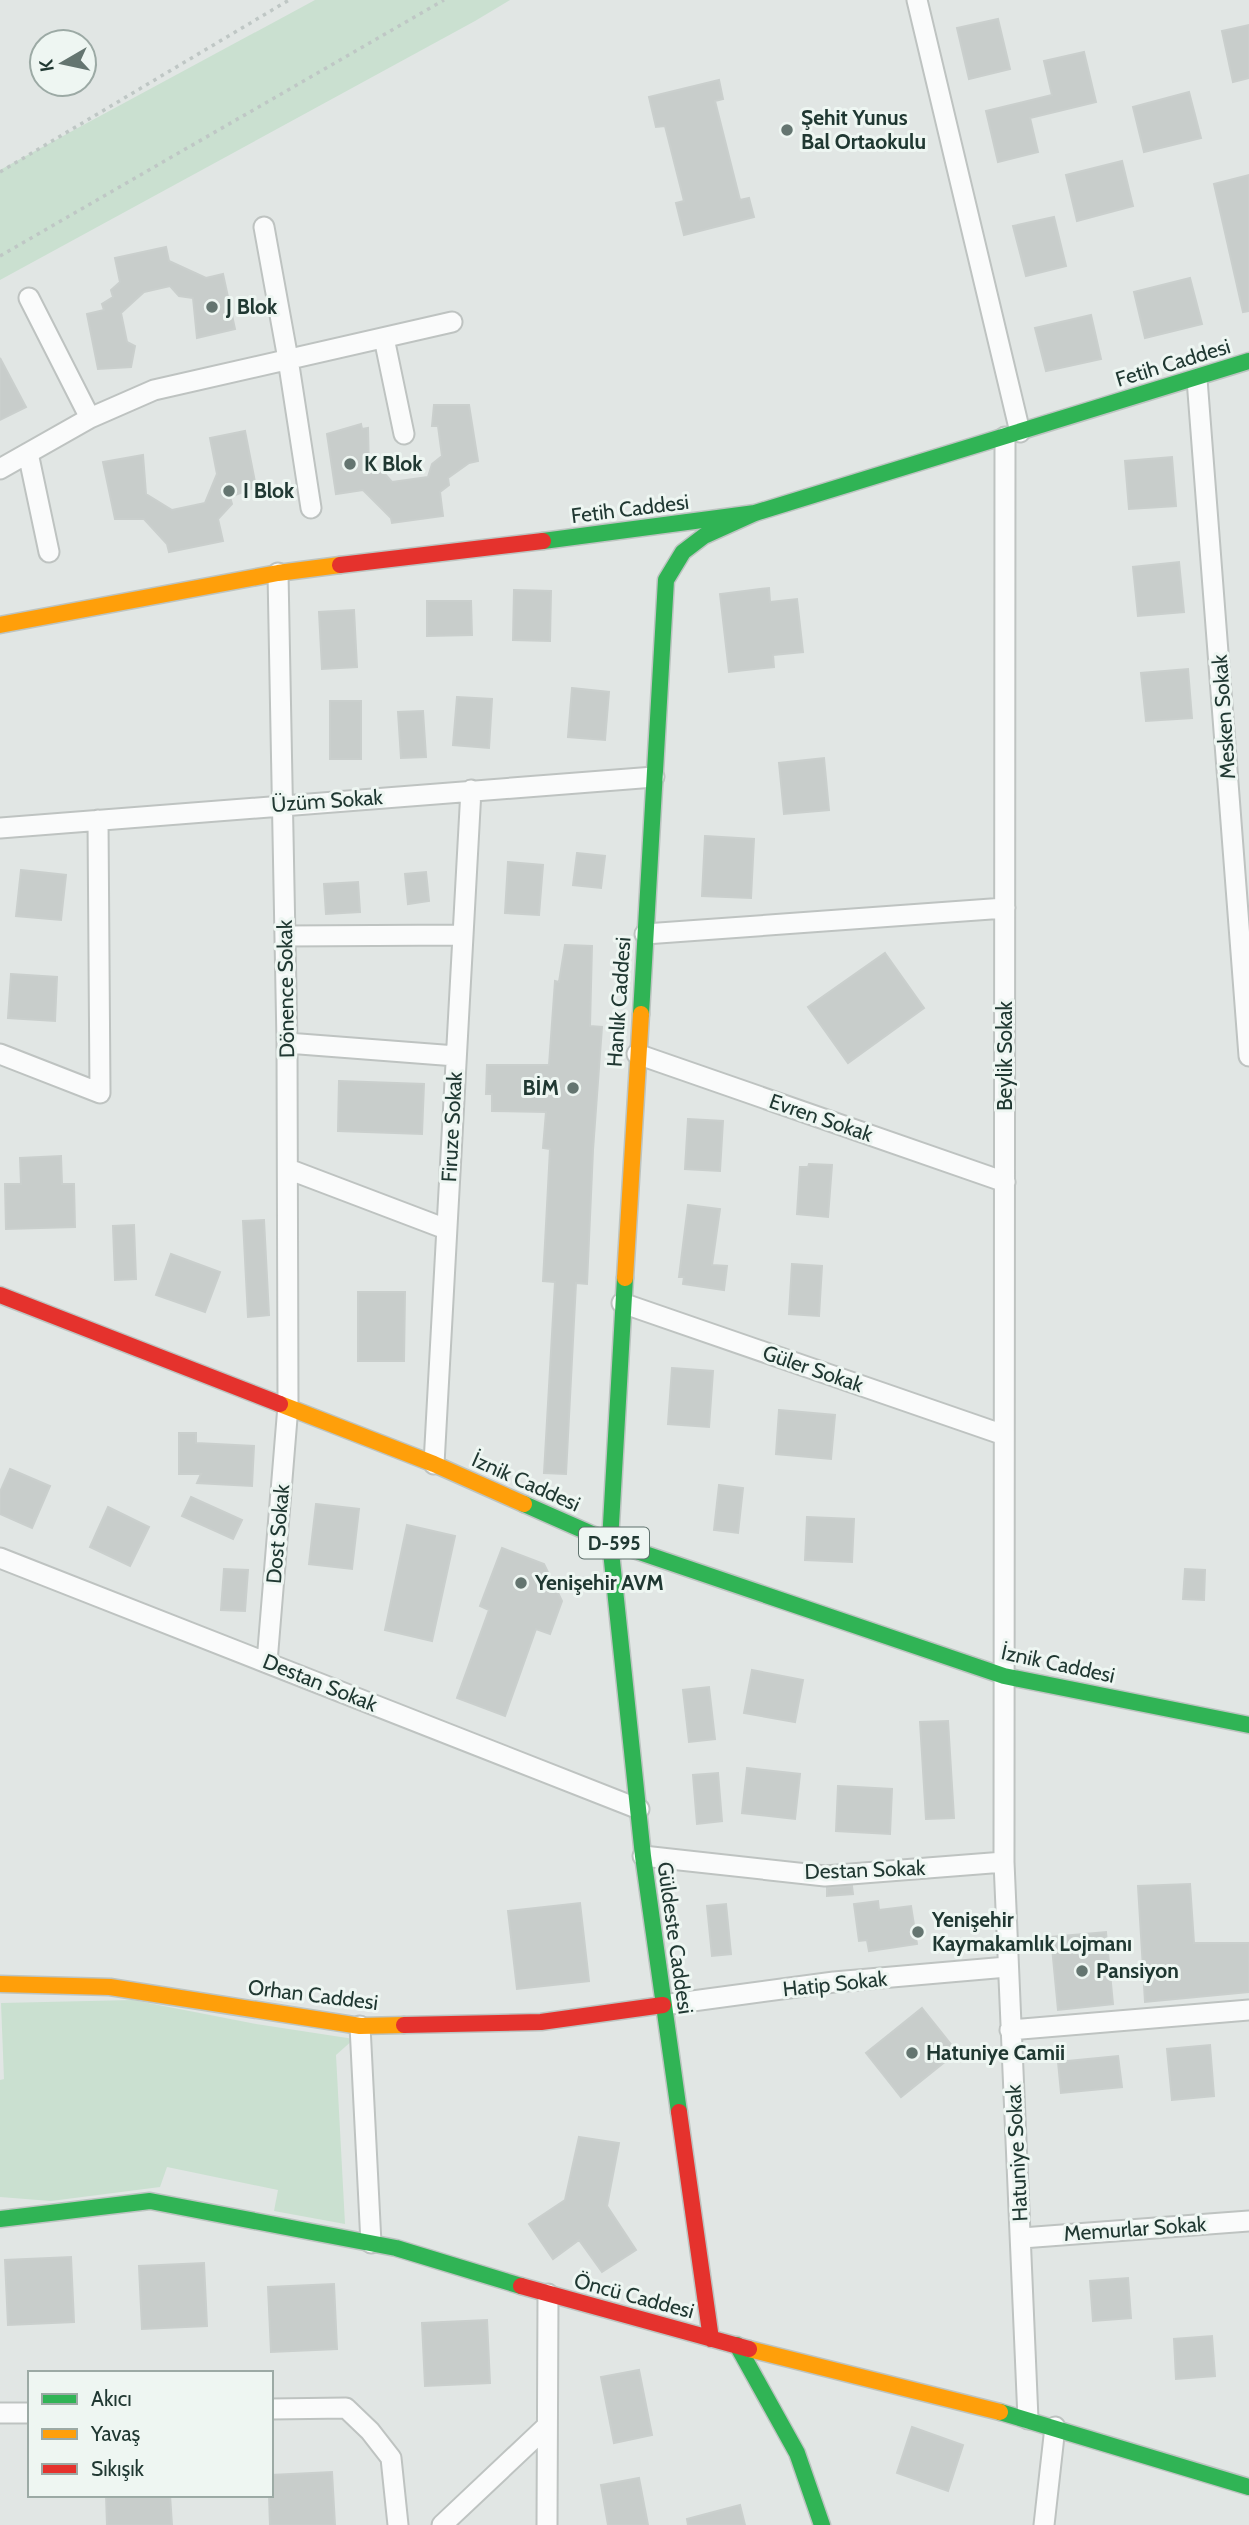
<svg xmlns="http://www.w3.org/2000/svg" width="1249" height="2525" viewBox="0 0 1249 2525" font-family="Cabin,sans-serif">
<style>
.green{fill:#cae0d0}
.building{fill:#c8cdcb;stroke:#cacfcd;stroke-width:2}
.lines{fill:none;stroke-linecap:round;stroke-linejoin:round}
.street-casing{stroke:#bec3c1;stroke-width:23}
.fast-casing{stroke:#bdc4c1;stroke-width:19}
.slow-casing{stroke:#bdc4c1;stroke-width:19}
.jam-casing{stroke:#bdc4c1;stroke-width:19}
.path{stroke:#bfc7c5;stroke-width:3.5;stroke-dasharray:3.5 5;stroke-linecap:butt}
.street{stroke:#fafbfb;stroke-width:19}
.fast{stroke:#30b455;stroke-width:16}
.slow{stroke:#ff9f0a;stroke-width:16}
.jam{stroke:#e5322d;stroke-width:16}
.poi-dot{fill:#647570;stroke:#eef6f2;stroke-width:2.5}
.labels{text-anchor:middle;stroke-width:6;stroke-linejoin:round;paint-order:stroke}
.shield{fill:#eef6f2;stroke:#5e716c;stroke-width:2}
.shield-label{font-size:19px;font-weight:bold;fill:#203832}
.poi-label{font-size:21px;font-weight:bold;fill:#203832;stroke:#eef6f2;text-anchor:start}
.street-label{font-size:21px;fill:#203832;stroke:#eef6f2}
</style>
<rect width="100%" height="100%" fill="#e1e6e4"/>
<path class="green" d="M315 0H510L475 21 0 280V170Z
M133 2000 256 2024 354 2039 336 2055 345 2224 274 2211 278 2190 167 2167 160 2187 51 2201 0 2197V2080L4 2079 1 2003Z"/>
<path class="building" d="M998 19 1010 69 969 79 957 28Z
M1249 25V78L1233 82 1222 31Z
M1084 52 1096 102 1030 118 1038 152 998 162 986 111 1052 95 1044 61Z
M719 80 723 99 715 101 740 200 749 198 754 217 684 235 676 203 684 201 665 126 656 127 649 97Z
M1189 92 1201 138 1144 152 1133 107Z
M1122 161 1133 206 1077 221 1066 175Z
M1249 175V311L1243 312 1214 184Z
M1054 217 1066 266 1026 276 1013 226Z
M166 247 169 261 206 278 223 274 235 329 197 338 193 298 179 296 170 286 144 292 121 313 127 342 135 346 131 367 98 369 87 314 104 310 102 304 113 297 111 290 120 282 115 258Z
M1190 278 1202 324 1145 338 1134 292Z
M1091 315 1101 359 1046 371 1035 328Z
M0 358 26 407 0 420Z
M434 405H469L478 461 469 463 448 478 449 485 440 492 443 516 392 523 391 518 363 490 336 494 327 434 361 424 362 429 368 428 369 470 384 473 392 482 428 477 432 464 442 456 438 426H432Z
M245 431 256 487 230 497 232 504 218 519 223 541 169 552 167 544 144 519H115L103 462 143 455 146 494 172 510 205 503 217 474 210 438Z
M1172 457 1176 506 1129 509 1125 461Z
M1179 562 1184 612 1138 616 1133 567Z
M769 588 770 602 797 599 803 652 773 655 774 667 729 672 720 594Z
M514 590 551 591 550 641 513 640Z
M427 601H471L472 635 427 636Z
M354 610 357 667 322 669 319 612Z
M1188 669 1192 718 1146 721 1141 673Z
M572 688 609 692 605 740 568 737Z
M457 697 492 699 489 748 453 745Z
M330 701H361V759H330Z
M423 711 426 757 401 758 398 712Z
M824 758 829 810 784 814 779 763Z
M705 836 754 839 751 898 702 896Z
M577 853 605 856 601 888 573 885Z
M508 862 543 865 539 915 505 913Z
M21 870 66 875 61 920 16 916Z
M426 872 429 901 408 904 405 874Z
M358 882 360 912 326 914 324 884Z
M565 945 592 946 590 1026 602 1027 593 1150 587 1284 576 1283 566 1474 544 1473 555 1282 543 1281 550 1149 543 1148 546 1112 492 1111V1094H486L487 1065H549L555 981 559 982Z
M885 953 924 1008 848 1063 808 1007Z
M11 974 57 977 55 1021 8 1018Z
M339 1081 424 1084 422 1134 338 1131Z
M688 1119 723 1121 720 1171 685 1169Z
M61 1156 62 1184H74L75 1227 6 1229 5 1184H21L20 1158Z
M809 1164 832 1165 828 1217 797 1214 800 1167H808Z
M688 1205 720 1209 712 1265 727 1266 724 1290 683 1284 684 1277H679Z
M264 1220 269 1315 248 1317 243 1221Z
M134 1225 136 1279 115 1280 113 1226Z
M171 1254 220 1272 205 1312 156 1295Z
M792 1264 822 1266 819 1316 789 1314Z
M358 1292H405L404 1361H358Z
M672 1368 713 1371 709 1427 668 1424Z
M779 1410 835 1415 831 1459 776 1454Z
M179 1433H196V1443L254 1446 252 1486 197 1483 201 1474H179Z
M10 1469 50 1486 32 1528 0 1514V1492Z
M719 1485 743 1488 738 1533 714 1530Z
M191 1497 242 1520 233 1539 182 1516Z
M316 1504 359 1509 352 1569 309 1564Z
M108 1507 149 1527 130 1566 90 1547Z
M807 1517 854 1519 852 1562 805 1560Z
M407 1525 455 1536 432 1641 385 1630Z
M502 1548 544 1564 562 1601 550 1634 536 1629 505 1716 457 1698 489 1610 480 1606Z
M224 1569 248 1570 245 1611 221 1610Z
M1185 1569 1205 1570 1204 1600 1183 1599Z
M752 1670 803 1680 795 1722 744 1713Z
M709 1687 715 1739 689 1742 683 1690Z
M948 1721 954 1818 926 1819 920 1722Z
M747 1768 800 1774 795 1819 742 1813Z
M718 1773 722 1821 697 1824 693 1775Z
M838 1786 892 1789 890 1834 836 1831Z
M1190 1884 1194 1943H1249V1992L1145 2002 1138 1886Z
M852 1886 853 1894 827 1896V1888Z
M878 1901 879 1910 911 1906 917 1944 869 1951 867 1940 859 1941 854 1904Z
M580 1903 589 1981 517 1989 508 1911Z
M726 1904 731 1954 712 1956 707 1906Z
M1106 1932 1113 2004 1058 2010 1051 1937Z
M922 2008 957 2052 901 2097 866 2053Z
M1210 2045 1214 2096 1172 2100 1167 2049Z
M1118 2056 1122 2087 1061 2093 1058 2062Z
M579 2137 619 2143 607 2206 636 2250 602 2272 579 2240 553 2259 529 2224 565 2200Z
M71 2257 74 2322 8 2325 5 2260Z
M204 2263 207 2326 142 2329 139 2266Z
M1128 2278 1131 2318 1093 2321 1090 2281Z
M334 2284 337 2349 271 2352 268 2287Z
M487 2320 490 2383 425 2386 422 2323Z
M1212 2336 1215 2376 1176 2379 1174 2339Z
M639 2370 652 2435 614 2443 601 2377Z
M912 2427 963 2445 948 2491 897 2473Z
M332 2472 335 2525H270L269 2495H271V2475Z
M639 2478 648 2525H608L601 2485Z
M106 2495H170L172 2525H107Z
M740 2505 745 2525H688L687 2519Z"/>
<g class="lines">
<defs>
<path id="street" d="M917 0 1020 432
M264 227 288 359 311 508
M29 298 90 418
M384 338 404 434
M1197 379 1249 1056
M1005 437 1004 1862 1028 2419
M28 453 49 552
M0 469 90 418 154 390 452 322
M0 828 654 777
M645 934 1005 908
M286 936 463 935
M287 1043 456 1056
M0 1054 100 1093 98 820
M637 1054 1005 1182
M288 1169 446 1229
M622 1303 1004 1435
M434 1464 471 790
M0 1558 639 1809
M267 1662 288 1406 287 1043 278 573
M643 1856 825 1876 1004 1862
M663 2005 834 1982 1007 1967
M360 2026 371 2243
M1010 2030 1249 2010
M1022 2238 1249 2221
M271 2409 346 2408 370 2431 391 2458 398 2525
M0 2413H30
M442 2525 547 2426
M547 2525 548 2294
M1044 2525 1055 2427"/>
<path id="fast" d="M543 541 755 513 1249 361
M641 1014 666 580 683 552 704 536 755 513
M625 1278 610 1542 643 1856 679 2112
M524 1504 610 1542 1004 1676 1249 1725
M0 2219 150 2201 396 2248 521 2286
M737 2345 797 2453 822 2525
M1000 2412 1249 2487"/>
<path id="slow" d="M0 625 278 573 340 565
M625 1278 641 1014
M280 1404 434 1464 524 1504
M0 1984 110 1987 360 2026 404 2025
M749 2349 1000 2412"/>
<path id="jam" d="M340 565 543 541
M0 1295 280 1404
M404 2025 541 2022 663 2005
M679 2112 711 2339
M521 2286 749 2349"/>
</defs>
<use href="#street" class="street-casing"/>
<use href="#fast" class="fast-casing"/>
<use href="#slow" class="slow-casing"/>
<use href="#jam" class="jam-casing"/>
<path class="path" d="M0 172 289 0
M0 256 444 0"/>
<use href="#street" class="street"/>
<use href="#fast" class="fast"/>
<use href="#slow" class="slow"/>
<use href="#jam" class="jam"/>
</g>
<g class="poi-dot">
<circle cx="787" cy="130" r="7"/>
<circle cx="212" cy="307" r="7"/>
<circle cx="350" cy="464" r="7"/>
<circle cx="229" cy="491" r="7"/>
<circle cx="573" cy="1088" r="7"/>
<circle cx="521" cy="1583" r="7"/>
<circle cx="918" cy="1932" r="7"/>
<circle cx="1082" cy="1971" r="7"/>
<circle cx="912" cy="2053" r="7"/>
</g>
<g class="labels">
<rect class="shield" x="579" y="1527.5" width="70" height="31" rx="5"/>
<g class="shield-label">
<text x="614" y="1550">D-595</text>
</g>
<g class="poi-label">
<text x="801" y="125">Şehit Yunus<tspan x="801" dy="24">Bal Ortaokulu</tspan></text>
<text x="226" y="314">J Blok</text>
<text x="364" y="471">K Blok</text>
<text x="243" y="498">I Blok</text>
<text x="559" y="1095" text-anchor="end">BİM</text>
<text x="535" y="1590">Yenişehir AVM</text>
<text x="932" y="1927">Yenişehir<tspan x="932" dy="24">Kaymakamlık Lojmanı</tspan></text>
<text x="1096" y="1978">Pansiyon</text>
<text x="926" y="2060">Hatuniye Camii</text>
</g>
<g class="street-label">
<text transform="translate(1173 363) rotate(-17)" y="7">Fetih Caddesi</text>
<text transform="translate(630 509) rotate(-7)" y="7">Fetih Caddesi</text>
<text transform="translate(1224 717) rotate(-94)" y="7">Mesken Sokak</text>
<text transform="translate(327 801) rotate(-4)" y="7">Üzüm Sokak</text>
<text transform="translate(286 989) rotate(-91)" y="7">Dönence Sokak</text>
<text transform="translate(619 1002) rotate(-86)" y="7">Hanlık Caddesi</text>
<text transform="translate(1005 1056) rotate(-90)" y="7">Beylik Sokak</text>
<text transform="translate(821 1118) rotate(19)" y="7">Evren Sokak</text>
<text transform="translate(452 1127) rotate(-87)" y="7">Firuze Sokak</text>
<text transform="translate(813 1369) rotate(19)" y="7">Güler Sokak</text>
<text transform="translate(526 1482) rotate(24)" y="7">İznik Caddesi</text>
<text transform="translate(278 1534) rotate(-85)" y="7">Dost Sokak</text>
<text transform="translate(1058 1664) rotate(12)" y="7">İznik Caddesi</text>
<text transform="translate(320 1683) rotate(22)" y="7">Destan Sokak</text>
<text transform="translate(865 1870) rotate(-2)" y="7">Destan Sokak</text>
<text transform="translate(675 1938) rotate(82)" y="7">Güldeste Caddesi</text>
<text transform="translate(835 1984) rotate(-6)" y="7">Hatip Sokak</text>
<text transform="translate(313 1995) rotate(7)" y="7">Orhan Caddesi</text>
<text transform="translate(1017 2153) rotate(-93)" y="7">Hatuniye Sokak</text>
<text transform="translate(1135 2229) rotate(-4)" y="7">Memurlar Sokak</text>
<text transform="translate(634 2296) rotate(15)" y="7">Öncü Caddesi</text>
</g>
</g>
<rect x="28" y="2371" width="245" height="126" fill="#eef6f2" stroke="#9caaa5" stroke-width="2"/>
<rect x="42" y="2394" width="35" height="10" fill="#30b455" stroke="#9caaa5" stroke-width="2"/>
<text x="91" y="2406" font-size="21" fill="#203832">Akıcı</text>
<rect x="42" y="2429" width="35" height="10" fill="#ff9f0a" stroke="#9caaa5" stroke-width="2"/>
<text x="91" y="2441" font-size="21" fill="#203832">Yavaş</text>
<rect x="42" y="2464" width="35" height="10" fill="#e5322d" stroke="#9caaa5" stroke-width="2"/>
<text x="91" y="2476" font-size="21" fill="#203832">Sıkışık</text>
<g transform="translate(63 63) rotate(261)"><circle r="33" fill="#eef6f2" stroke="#9caaa5" stroke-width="2"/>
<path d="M0-5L12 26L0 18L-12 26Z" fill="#647570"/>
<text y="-10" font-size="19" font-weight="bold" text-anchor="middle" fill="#203832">K</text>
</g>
</svg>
